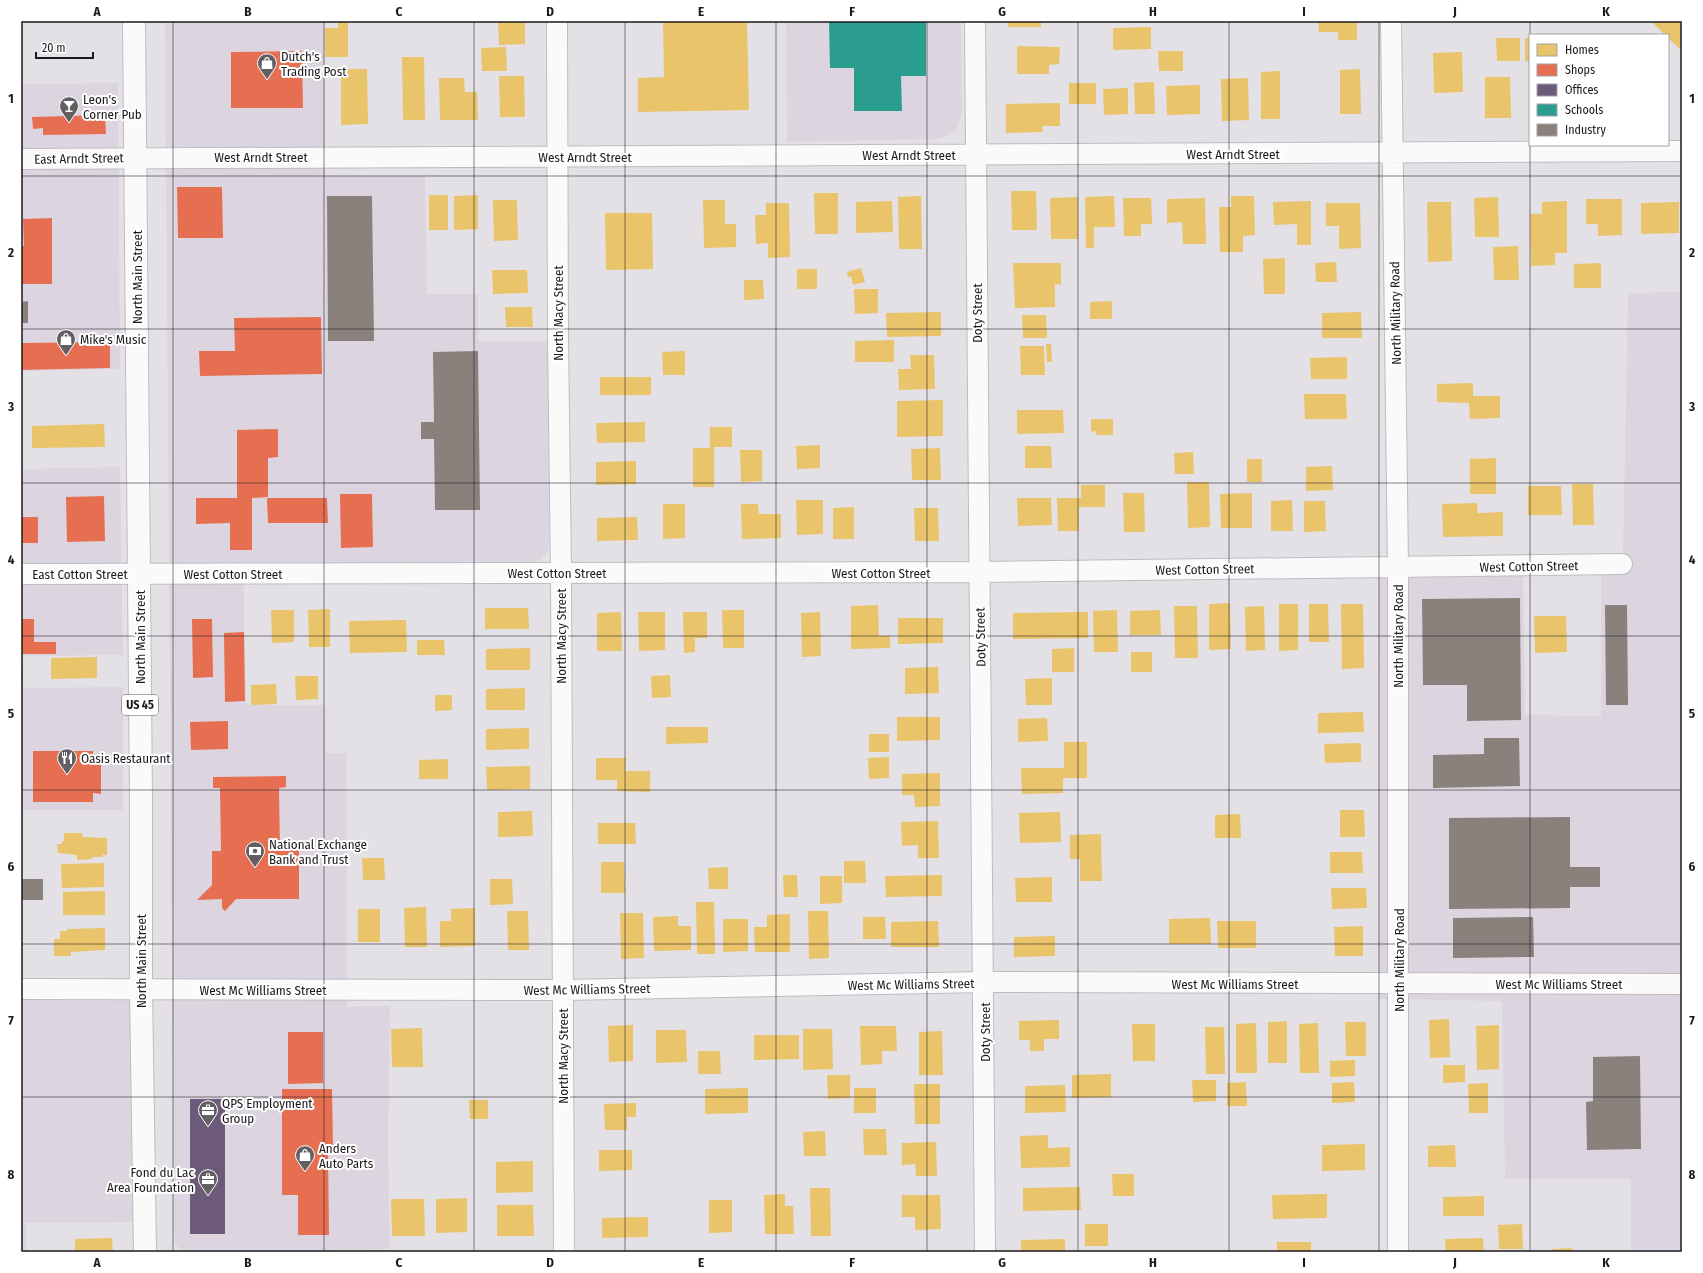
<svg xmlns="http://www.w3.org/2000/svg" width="1703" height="1273" viewBox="0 0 1703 1273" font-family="'Fira Sans Condensed',sans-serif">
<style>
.built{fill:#dcd5e0}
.homes{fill:#e9c46a}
.shops{fill:#e76f51}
.offices{fill:#6d597a}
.schools{fill:#2a9d8f}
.industry{fill:#8a817c}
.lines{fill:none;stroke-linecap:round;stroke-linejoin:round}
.minor-casing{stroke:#bebcc0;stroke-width:22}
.primary-casing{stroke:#bebcc0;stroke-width:24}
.minor{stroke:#fbfafb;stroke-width:20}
.primary{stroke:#fbfafb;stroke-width:22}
.grid{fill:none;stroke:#1c191d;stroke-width:1;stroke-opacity:0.55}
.labels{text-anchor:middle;stroke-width:4;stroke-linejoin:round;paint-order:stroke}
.shield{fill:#fff;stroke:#605e61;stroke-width:1}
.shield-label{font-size:12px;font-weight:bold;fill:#1c191d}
.poi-label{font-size:13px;fill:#1c191d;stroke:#fff;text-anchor:start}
.street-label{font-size:13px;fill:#1c191d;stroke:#fff}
.neatline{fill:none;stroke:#1c191d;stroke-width:1.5}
.grid-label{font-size:13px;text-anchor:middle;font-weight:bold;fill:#1c191d}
</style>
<rect width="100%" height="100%" fill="#e4e1e6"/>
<path class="built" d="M233 21H324L325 176H425L427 294H478V341H548L549 542 548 551 541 560 527 563 243 564 246 705H325L326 753H346L347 1007 390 1006 388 1145 390 1249 189 1252 179 1248 175 1244 174 1237 165 22Z
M786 21H961L962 112 957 129 947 136 938 139 787 142Z
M118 83 120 369 21 371V84Z
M1682 292V1252H1631V1179H1505L1502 1001 1379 999 1378 557H1523L1525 715 1601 716V556L1623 555 1628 293Z
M120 467 123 655 21 656V469Z
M123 687V810H21V688Z
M21 989H141L145 1222 26 1223V1252H21Z"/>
<path class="homes" d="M338 21H348V57H325V28H338Z
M663 21H747L749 110 638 112V78L664 77Z
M1008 21H1041V27H1008Z
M1318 21H1357V40H1338V32H1319Z
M1651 21H1682V51L1668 38V35H1665Z
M498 22H525V44L499 45Z
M1151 27V49L1113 50V28Z
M1496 38H1520V61H1497Z
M1525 38H1530V61H1525Z
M1017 46 1060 47 1059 64 1049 65V74H1017Z
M506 47 507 71H482L481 48Z
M1158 51H1183V71H1159Z
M1462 52 1463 92 1434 93 1433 53Z
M402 57H424L425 120H403Z
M341 69H367L368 124 341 125Z
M1360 69 1361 114H1340V70Z
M1280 71V119H1261V72Z
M499 76H524L525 117H500Z
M1485 77H1510L1511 118H1485Z
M439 78H464L465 92H477L478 120H440Z
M1248 78 1249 120 1222 121 1221 79Z
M1154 82 1155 114H1135L1134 83Z
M1069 83H1096V104H1069Z
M1200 85V114L1167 115 1166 86Z
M1128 88V114L1104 115 1103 89Z
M1060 103V126H1042L1043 132 1006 133V104Z
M1011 191H1036L1037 230H1012Z
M814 193H838V234H815Z
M429 195H448V230H429Z
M478 195V229L454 230V196Z
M921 196 922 249H899L898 197Z
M1114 196 1115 227H1094V248H1086L1085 197Z
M1231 196H1254L1255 235 1243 236V252H1220L1219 207H1231Z
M1078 197V239H1051L1050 198Z
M1498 197 1499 237H1475L1474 198Z
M1123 198H1151L1152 224H1141V236H1124Z
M1205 198 1206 244H1183L1182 222 1167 223V199Z
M1586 199H1622V235L1598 236V224H1586Z
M493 200H517L518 240 494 241Z
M703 200H725V224H736V247L704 248Z
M892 201 893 232 856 233V202Z
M1311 201V245H1297V224L1274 225 1273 202Z
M1567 201V253H1555V265L1531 266 1530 214H1542V202Z
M1427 202H1451L1452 261 1428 262Z
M1679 202V233L1641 234V203Z
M766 203H789L790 257 768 258V243L756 244 755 215H766Z
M1326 203H1360L1361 248 1339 249V226H1326Z
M605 213H652L653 269 606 270Z
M1518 246 1519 280H1494L1493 247Z
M1285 258V294H1264L1263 259Z
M1336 262 1337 282H1316L1315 263Z
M1013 263H1061V285L1055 284V307L1015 308Z
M1601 263V288H1574V264Z
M861 268 865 282 853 285 851 276 848 277 847 272Z
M797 269H817V289H797Z
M492 270H527L528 293 493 294Z
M744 280H763L764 299 744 300Z
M854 289H878V313L855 314Z
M1112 301V319H1090V302Z
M505 307H532L533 327H506Z
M941 312V336L887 337 886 313Z
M1361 312 1362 338H1322V313Z
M1022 315H1046L1047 338H1023Z
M894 340V362H855V341Z
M1046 344H1051L1052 362H1047Z
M1020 346H1044L1045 375H1021Z
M685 351V375H663L662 352Z
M910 355H934L935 389 899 390 898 369H911Z
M1347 357V379H1311L1310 358Z
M600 377H651V395H600Z
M1473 383V396H1500V418L1470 419 1469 403 1437 402V384Z
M1304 394H1346L1347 419H1305Z
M943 400V436L897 437V401Z
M1017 410H1063L1064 433 1017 434Z
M1091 419H1113V435H1096V431L1091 432Z
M645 422V442L597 443 596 423Z
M104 424 105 447 32 448V426Z
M710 427H732V447H714V487H693V448H710Z
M820 445V468L797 469 796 446Z
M1025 446H1051L1052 468H1025Z
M940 448 941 480H912L911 449Z
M740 450H762V481L741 482Z
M1193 452 1194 474H1175L1174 453Z
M1496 458V494H1470V459Z
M1247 459H1262V482H1247Z
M636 461V484L596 485V462Z
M1332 466 1333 490 1306 491V467Z
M1187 482H1209L1210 527 1188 528Z
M1572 484H1593L1594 525H1573Z
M1081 485H1105V507H1079V531H1058L1057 498H1081Z
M1528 486H1561L1562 515H1528Z
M1123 493H1144L1145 532H1124Z
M1252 493V528H1221L1220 494Z
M1017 498H1051L1052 525 1018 526Z
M796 500H823V534L797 535Z
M1292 500 1293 531H1271V501Z
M1304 501H1325L1326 531 1304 532Z
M1477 503 1478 513 1503 512V536L1443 537 1442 504Z
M663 504H685V538L663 539Z
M741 504H758L759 514H781V538L742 539Z
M854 507V539H833V508Z
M914 508H938L939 541H915Z
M637 517 638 540 597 541V518Z
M1230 603 1231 649 1209 650V604Z
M1279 604H1298V650L1279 651Z
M1309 604H1328L1329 642H1309Z
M1341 604H1363L1364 668 1342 669Z
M878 605 879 636H890V648L851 649V606Z
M1174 606H1197L1198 658H1175Z
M1264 606 1265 650 1246 651 1245 607Z
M485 608H528L529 629H485Z
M330 609V647H309L308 610Z
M271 610H294V642L272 643Z
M722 610H744V648H723Z
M1117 610 1118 652H1094L1093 611Z
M1160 610 1161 635H1130V611Z
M621 612 622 651H597V613Z
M638 612H665V650L639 651Z
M683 612H707V638H695V652L684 653Z
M820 612 821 656 802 657 801 613Z
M1088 612V638L1013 639V613Z
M1534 616H1566L1567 652 1535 653Z
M898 618H943V643L898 644Z
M406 620 407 652 350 653 349 621Z
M417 640H444L445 655H417Z
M530 648V670H486V649Z
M1074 648V672H1052V649Z
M1131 652H1152V672H1131Z
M97 657V678L51 679V658Z
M938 667 939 693 905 694V668Z
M670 675 671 697 652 698 651 676Z
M295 676H318V699L296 700Z
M1052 678V705H1026L1025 679Z
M276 684 277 704 251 705V685Z
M525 688V710H486V689Z
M435 695H452V710L435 711Z
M1363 712 1364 732 1318 733V713Z
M897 717H940V740L897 741Z
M1047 718 1048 741 1018 742V719Z
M666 727H708V743L666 744Z
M529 728V749L486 750V729Z
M869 734H889V752H869Z
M1064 742H1087V778H1063V793L1022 794 1021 768H1064Z
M1361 743V762L1325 763 1324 744Z
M889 757V778L869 779 868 758Z
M596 758H626L625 771H650V792L617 791V780H596Z
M448 759V779H419V760Z
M530 766V789L487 790 486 767Z
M940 773V806L915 807 914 795H902V774Z
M1340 810H1364L1365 837H1340Z
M532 811 533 836 498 837V812Z
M1060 812 1061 842 1020 843 1019 813Z
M1240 814 1241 838H1215V815Z
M938 821 939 858H918V845L902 846 901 822Z
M598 823H635L636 844H598Z
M64 833H82L83 837 107 838V855H102L103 857H92L93 859 77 860V855L58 853 57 844H62V841H64Z
M1101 834 1102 881H1080V859H1070V835Z
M1330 852H1362L1363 873H1330Z
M362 858H384L385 880H363Z
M844 861H865L866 883H844Z
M601 862H624L625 893H601Z
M104 863V887L62 888 61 864Z
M728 867V889H709L708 868Z
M783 875H797L798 897H784Z
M942 875V896L886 897 885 876Z
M820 876H842V903L820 904Z
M1052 877V902H1016L1015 878Z
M490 879H512L513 904 490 905Z
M1331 888H1366L1367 908 1332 909Z
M105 891V915H63V892Z
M696 902H714L715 954H697Z
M426 907 427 947H405L404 908Z
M475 908V946L440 947V921H451V909Z
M358 909H380V942H358Z
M507 911H528L529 950H508Z
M808 911H828L829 958 809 959Z
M620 913H643L644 958 621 959Z
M790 914V952H755L754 927H767V915Z
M678 916V926H691V950L654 951 653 917Z
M863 917H885L886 939H863Z
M1210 918 1211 944H1169V919Z
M723 919H748V951L723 952Z
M938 921 939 947H891V922Z
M1217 921H1256V948H1218Z
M1363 926V956H1335L1334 927Z
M105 928V950L71 952V956H54V939H60V931H67V929Z
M1055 936V956L1014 957V937Z
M1449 1019 1450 1057 1430 1058 1429 1020Z
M1059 1020V1039H1044V1051H1030V1040H1019V1021Z
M1287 1021V1063H1268V1022Z
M1345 1022H1366V1056H1346Z
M1256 1023 1257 1073H1236V1024Z
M1318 1023 1319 1073H1300L1299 1024Z
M1132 1024H1155V1061H1133Z
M633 1025V1061L609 1062 608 1026Z
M1499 1025V1069L1477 1070 1476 1026Z
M860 1026H896L897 1051H882V1064L861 1065Z
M1205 1027H1224L1225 1074H1206Z
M422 1028 423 1067H392L391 1029Z
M803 1029H832L833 1069 803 1070Z
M656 1030H686L687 1062 656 1063Z
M942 1031 943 1075H919V1032Z
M754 1035H799V1059L754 1060Z
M698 1051H720L721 1074H698Z
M1355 1060V1076L1330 1077V1061Z
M1443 1065H1465V1082L1443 1083Z
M1111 1074V1097L1072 1098V1075Z
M827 1075H850V1098L828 1099Z
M1192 1080H1216V1101L1193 1102Z
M1246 1082 1247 1106H1227V1083Z
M1354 1082 1355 1102 1332 1103V1083Z
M1488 1083V1113H1469L1468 1084Z
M914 1084H940V1124H915Z
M1065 1085 1066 1112 1025 1113V1086Z
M748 1088V1113L705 1114V1089Z
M854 1088H876V1113H854Z
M469 1100H488V1119H470Z
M636 1103V1117H627V1130H605L604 1104Z
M863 1129H886L887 1155H864Z
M825 1131 826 1156H804L803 1132Z
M1048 1135V1148L1070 1147V1167L1021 1168 1020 1136Z
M936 1142 937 1176H916L915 1164 902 1165V1143Z
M1365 1144V1170L1322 1171V1145Z
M1455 1145 1456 1167H1428V1146Z
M599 1150H632V1170L599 1171Z
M533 1161V1192L496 1193V1162Z
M1112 1174H1134V1196H1113Z
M1080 1187 1081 1210 1023 1211V1188Z
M810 1188H830L831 1236H811Z
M785 1194V1206H793L794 1234H765L764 1195Z
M1327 1194V1218L1273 1219 1272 1195Z
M902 1195H940L941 1229 915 1230V1217H902Z
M1484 1196V1216H1443V1197Z
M467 1198V1232L436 1233V1199Z
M391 1199H424L425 1236H392Z
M709 1200H732V1232L709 1233Z
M497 1205H533L534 1236H497Z
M648 1217V1237L602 1238V1218Z
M1085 1224H1108V1246H1085Z
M1522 1224 1523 1249H1499L1498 1225Z
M112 1238 113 1252H75V1239Z
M1483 1238 1484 1252H1446L1445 1239Z
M1065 1239V1252H1021V1240Z
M1277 1242H1311V1252H1277Z
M1572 1248 1573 1252H1551V1249Z"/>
<path class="shops" d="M302 51 303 108H231V52Z
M105 115 106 134 43 135V128L33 129 32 117Z
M177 187H222L223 238H178Z
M52 218V284H21V246H24L23 219Z
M321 317 322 374 200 376 199 351H235L234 318Z
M110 342V368L21 370V343Z
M278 429V457L268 458V497L252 498V550H230V523L196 524V498H237V430Z
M340 494H372L373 547 341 548Z
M104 496 105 541 67 542 66 497Z
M267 498H327L328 523H268Z
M21 517H38V543H21Z
M21 619H34V642H56V654H21Z
M192 619H212L213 677 193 678Z
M244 632 245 701 225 702 224 633Z
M228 721V749L191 750 190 722Z
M33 751H93V756H101V794L93 793V802H33Z
M286 776V787L279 788 280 850H299V899H236L225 911 222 908V899L197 900 212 885V851H221L220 788H213V777Z
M288 1032H323V1083L288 1084Z
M282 1089H332L333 1149H328L329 1235H298V1195H282Z"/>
<path class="offices" d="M190 1099H225V1234H190Z"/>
<path class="schools" d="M829 21H926V76H901L902 111H854V68H830Z"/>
<path class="industry" d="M327 196H372L374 341H328Z
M28 301V323H21V302Z
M478 351 480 510H435L434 439H421V422H434L433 352Z
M1520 598 1521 720 1467 721V685H1423L1422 599Z
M1605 605H1627L1628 705H1606Z
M21 661H22L23 681H21Z
M1484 738H1519L1520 786 1433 788V755L1484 754Z
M1570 817V867H1600V887H1570V908L1449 909V818Z
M21 879H43V900H21Z
M1533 917 1534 957 1453 958V918Z
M1640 1056 1641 1149 1587 1150 1586 1102 1593 1101V1057Z"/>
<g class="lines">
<defs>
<path id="minor" d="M557 21 558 338 561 573 564 1252
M975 21C976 431 984 842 985 1252
M1391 21 1398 567V1252
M21 159 1682 151
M21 574 979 572 1622 564
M21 989 562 990 984 982 1682 984"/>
<path id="primary" d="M134 21 141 801V989L145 1252"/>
</defs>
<use href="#minor" class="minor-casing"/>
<use href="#primary" class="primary-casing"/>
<use href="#minor" class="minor"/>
<use href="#primary" class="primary"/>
</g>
<path class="grid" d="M173 21V1252M324 21V1252M474 21V1252M625 21V1252M776 21V1252M927 21V1252M1078 21V1252M1229 21V1252M1379 21V1252M1530 21V35M1530 145V1252M21 176H1682M21 329H1682M21 483H1682M21 636H1682M21 790H1682M21 944H1682M21 1097H1682"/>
<defs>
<symbol id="shop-pin" viewBox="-11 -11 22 30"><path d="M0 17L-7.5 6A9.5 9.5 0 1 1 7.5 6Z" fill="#625f63" stroke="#fff"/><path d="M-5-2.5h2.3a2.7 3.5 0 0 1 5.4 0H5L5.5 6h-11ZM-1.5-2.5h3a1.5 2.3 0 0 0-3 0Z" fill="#fff"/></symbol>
<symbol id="bar-pin" viewBox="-11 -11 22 30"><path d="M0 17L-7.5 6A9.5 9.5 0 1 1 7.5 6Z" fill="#625f63" stroke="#fff"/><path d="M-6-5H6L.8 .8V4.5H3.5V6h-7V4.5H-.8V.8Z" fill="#fff"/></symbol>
<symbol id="restaurant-pin" viewBox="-11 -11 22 30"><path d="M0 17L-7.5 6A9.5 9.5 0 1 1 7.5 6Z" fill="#625f63" stroke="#fff"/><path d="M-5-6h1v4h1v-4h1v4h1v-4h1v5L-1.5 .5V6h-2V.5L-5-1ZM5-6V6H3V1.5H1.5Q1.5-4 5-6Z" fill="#fff"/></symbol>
<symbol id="bank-pin" viewBox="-11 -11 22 30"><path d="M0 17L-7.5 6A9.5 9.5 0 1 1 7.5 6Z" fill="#625f63" stroke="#fff"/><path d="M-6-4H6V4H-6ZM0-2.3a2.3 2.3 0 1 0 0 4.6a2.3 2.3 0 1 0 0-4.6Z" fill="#fff"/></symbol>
<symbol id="office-pin" viewBox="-11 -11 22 30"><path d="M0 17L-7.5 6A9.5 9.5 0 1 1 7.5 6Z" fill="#625f63" stroke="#fff"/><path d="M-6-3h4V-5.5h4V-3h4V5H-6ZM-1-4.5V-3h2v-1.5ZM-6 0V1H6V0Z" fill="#fff"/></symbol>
</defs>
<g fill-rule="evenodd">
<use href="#shop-pin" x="256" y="52" width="22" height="30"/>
<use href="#bar-pin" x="58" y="95" width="22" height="30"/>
<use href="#shop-pin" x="55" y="328" width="22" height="30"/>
<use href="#restaurant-pin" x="56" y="747" width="22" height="30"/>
<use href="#bank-pin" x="244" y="840" width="22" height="30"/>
<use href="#office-pin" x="197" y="1099" width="22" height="30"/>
<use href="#shop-pin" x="294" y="1144" width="22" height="30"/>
<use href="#office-pin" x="197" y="1168" width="22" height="30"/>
</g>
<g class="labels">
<rect class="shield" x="122" y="695" width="36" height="20" rx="3"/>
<g class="shield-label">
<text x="140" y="709">US 45</text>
</g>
<g class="poi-label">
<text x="281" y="61">Dutch's<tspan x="281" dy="15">Trading Post</tspan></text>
<text x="83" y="104">Leon's<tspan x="83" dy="15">Corner Pub</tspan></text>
<text x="80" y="344">Mike's Music</text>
<text x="81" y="763">Oasis Restaurant</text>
<text x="269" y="849">National Exchange<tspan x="269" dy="15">Bank and Trust</tspan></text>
<text x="222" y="1108">QPS Employment<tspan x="222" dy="15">Group</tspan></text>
<text x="319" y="1153">Anders<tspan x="319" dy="15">Auto Parts</tspan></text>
<text x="194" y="1177" text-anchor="end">Fond du Lac<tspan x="194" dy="15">Area Foundation</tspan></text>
</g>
<g class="street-label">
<text x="1233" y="159">West Arndt Street</text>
<text x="909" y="160">West Arndt Street</text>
<text x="261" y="162">West Arndt Street</text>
<text x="585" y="162">West Arndt Street</text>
<text transform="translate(79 158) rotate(-1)" y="5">East Arndt Street</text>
<text transform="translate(137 277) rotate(-90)" y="5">North Main Street</text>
<text transform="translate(558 313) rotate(-90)" y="5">North Macy Street</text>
<text transform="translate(977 313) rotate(-90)" y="5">Doty Street</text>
<text transform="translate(1395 313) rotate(-91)" y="5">North Military Road</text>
<text transform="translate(1529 566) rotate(-1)" y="5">West Cotton Street</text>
<text transform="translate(1205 569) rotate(-1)" y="5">West Cotton Street</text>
<text x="557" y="578">West Cotton Street</text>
<text x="881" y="578">West Cotton Street</text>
<text x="80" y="579">East Cotton Street</text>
<text x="233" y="579">West Cotton Street</text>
<text transform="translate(561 636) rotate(-90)" y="5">North Macy Street</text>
<text transform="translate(1398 636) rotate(-90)" y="5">North Military Road</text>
<text transform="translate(140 637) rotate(-90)" y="5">North Main Street</text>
<text transform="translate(980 637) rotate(-91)" y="5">Doty Street</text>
<text transform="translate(1399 960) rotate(-90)" y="5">North Military Road</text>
<text transform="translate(141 961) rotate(-90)" y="5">North Main Street</text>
<text transform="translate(911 984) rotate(-1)" y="5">West Mc Williams Street</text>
<text x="1235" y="989">West Mc Williams Street</text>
<text x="1559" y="989">West Mc Williams Street</text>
<text transform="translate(587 989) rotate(-1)" y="5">West Mc Williams Street</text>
<text x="263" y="995">West Mc Williams Street</text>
<text transform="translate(985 1032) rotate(-90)" y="5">Doty Street</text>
<text transform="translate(563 1056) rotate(-90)" y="5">North Macy Street</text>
</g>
</g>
<rect width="1703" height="1273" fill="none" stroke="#ffffff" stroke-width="44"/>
<rect x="1529" y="34" width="140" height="112" fill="#ffffff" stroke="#a4a3a5"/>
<rect x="1537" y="44" width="20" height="12" fill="#e9c46a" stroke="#a4a3a5"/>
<text x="1565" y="54" font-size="12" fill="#1c191d">Homes</text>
<rect x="1537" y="64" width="20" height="12" fill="#e76f51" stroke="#a4a3a5"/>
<text x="1565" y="74" font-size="12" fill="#1c191d">Shops</text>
<rect x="1537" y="84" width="20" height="12" fill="#6d597a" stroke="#a4a3a5"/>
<text x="1565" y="94" font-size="12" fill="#1c191d">Offices</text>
<rect x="1537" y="104" width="20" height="12" fill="#2a9d8f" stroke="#a4a3a5"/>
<text x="1565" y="114" font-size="12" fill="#1c191d">Schools</text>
<rect x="1537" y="124" width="20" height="12" fill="#8a817c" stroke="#a4a3a5"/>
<text x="1565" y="134" font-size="12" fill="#1c191d">Industry</text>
<path d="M36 52v6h57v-6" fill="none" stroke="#1c191d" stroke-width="2"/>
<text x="42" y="52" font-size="12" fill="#1c191d" stroke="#ffffff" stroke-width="3" paint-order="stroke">20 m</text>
<rect x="22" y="22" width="1659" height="1229" class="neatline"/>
<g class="grid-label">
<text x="97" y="16">A</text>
<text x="248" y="16">B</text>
<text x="399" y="16">C</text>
<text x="550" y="16">D</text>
<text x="701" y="16">E</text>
<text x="852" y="16">F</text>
<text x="1002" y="16">G</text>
<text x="1153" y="16">H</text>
<text x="1304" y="16">I</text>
<text x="1455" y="16">J</text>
<text x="1606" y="16">K</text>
<text x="11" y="103">1</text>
<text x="1692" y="103">1</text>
<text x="11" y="257">2</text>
<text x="1692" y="257">2</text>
<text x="11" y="411">3</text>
<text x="1692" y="411">3</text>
<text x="11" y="564">4</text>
<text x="1692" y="564">4</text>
<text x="11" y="718">5</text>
<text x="1692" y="718">5</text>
<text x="11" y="871">6</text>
<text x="1692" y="871">6</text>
<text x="11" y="1025">7</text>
<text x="1692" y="1025">7</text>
<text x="11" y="1179">8</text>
<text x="1692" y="1179">8</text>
<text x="97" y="1267">A</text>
<text x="248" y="1267">B</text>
<text x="399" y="1267">C</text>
<text x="550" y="1267">D</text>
<text x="701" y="1267">E</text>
<text x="852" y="1267">F</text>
<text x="1002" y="1267">G</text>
<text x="1153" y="1267">H</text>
<text x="1304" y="1267">I</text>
<text x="1455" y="1267">J</text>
<text x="1606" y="1267">K</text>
</g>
</svg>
